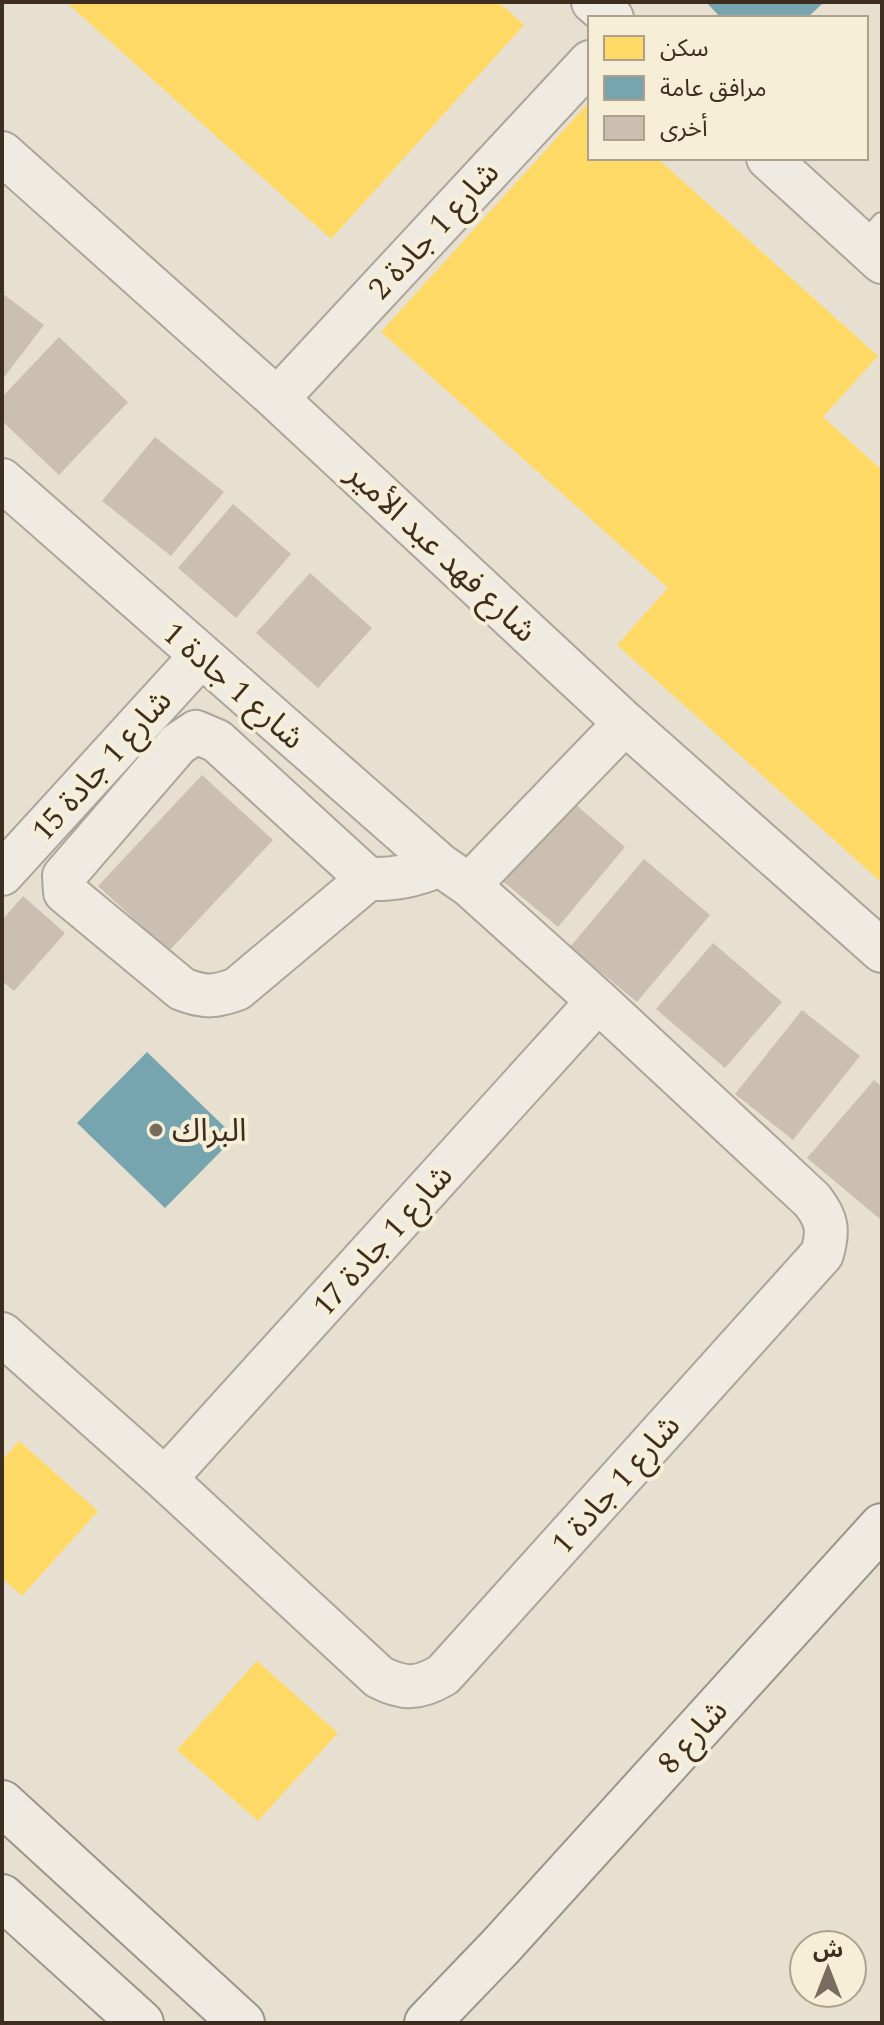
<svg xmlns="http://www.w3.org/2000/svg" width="884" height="2025" viewBox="0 0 884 2025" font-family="Spectral,'Noto Sans Arabic',serif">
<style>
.homes{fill:#ffd966}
.public{fill:#76a5af}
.building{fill:#cbbfb2}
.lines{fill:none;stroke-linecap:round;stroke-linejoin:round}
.lane-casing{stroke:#ada599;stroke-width:24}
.street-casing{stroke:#ada599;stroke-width:46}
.secondary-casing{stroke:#9c958a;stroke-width:48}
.lane{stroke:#efebe3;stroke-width:20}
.street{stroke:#efebe3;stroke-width:42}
.secondary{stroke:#efebe3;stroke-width:44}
.poi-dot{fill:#786c5e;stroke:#f7eed8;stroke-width:3}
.labels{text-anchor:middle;stroke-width:8;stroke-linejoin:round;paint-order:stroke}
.street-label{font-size:32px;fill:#3d2e20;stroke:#f7eed8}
.poi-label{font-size:32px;fill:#3d2e20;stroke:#f7eed8;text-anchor:start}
</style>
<rect width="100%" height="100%" fill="#e7e0d1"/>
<path class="homes" d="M66 2H498L524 25 331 239Z
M590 101V158H657L878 356 823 417 882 470V883L617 645 668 588 381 332Z
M19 1441 98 1511 22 1596 2 1578V1460Z
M257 1661 338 1733 258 1821 177 1750Z"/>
<path class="public" d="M706 2H824L807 18H721Z
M147 1052 235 1137 165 1208 77 1123Z"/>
<path class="building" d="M2 293 44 325 2 380Z
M59 337 128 402 59 475 2 421V397Z
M155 437 224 492 171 556 102 501Z
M233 504 291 554 236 618 178 568Z
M310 573 372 628 318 688 256 633Z
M202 775 273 840 169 951 98 886Z
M568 798 625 847 558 927 500 879Z
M644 859 710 915 637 1002 570 947Z
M23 896 65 933 14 991 2 981V920Z
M713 943 782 1002 725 1068 656 1009Z
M802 1010 860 1056 793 1140 735 1094Z
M874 1080 882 1087V1217L880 1219 807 1158Z"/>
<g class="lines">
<defs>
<path id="lane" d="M864 244 882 223"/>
<path id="street" d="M593 2 612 18
M2 153 277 399 625 723 882 951
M768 158 882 262
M277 399 590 62
M2 480 440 865 469 885 598 1001 812 1200C827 1219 829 1230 822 1254L443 1675C419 1689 404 1690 379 1677L165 1479 2 1334
M2 874 201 656
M368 879 217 741 196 732 178 744 64 876 65 892 182 989C205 998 215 997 237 989L368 879C395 880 416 875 440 865
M469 885 625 723
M165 1479 598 1001"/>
<path id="secondary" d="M2 1803 242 2023
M2 1897 141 2023
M427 2023 501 1946 882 1526"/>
</defs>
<use href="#lane" class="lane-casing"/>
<use href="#street" class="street-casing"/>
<use href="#secondary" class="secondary-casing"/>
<use href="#lane" class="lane"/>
<use href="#street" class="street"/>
<use href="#secondary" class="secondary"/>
</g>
<circle class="poi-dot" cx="156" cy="1130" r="8"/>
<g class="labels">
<g class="street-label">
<text transform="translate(433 230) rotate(-47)" y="11">شارع 1 جادة 2</text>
<text transform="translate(442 552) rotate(43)" y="11">شارع فهد عبد الأمير</text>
<text transform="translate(234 685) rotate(41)" y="11">شارع 1 جادة 1</text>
<text transform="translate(101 765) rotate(-48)" y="11">شارع 1 جادة 15</text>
<text transform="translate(382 1240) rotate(-48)" y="11">شارع 1 جادة 17</text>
<text transform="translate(615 1484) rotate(-48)" y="11">شارع 1 جادة 1</text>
<text transform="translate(692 1736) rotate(-48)" y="11">شارع 8</text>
</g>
<g class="poi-label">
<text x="172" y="1141">البراك</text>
</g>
</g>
<rect width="884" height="2025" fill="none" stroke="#3d2e20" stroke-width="8"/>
<rect x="588" y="16" width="280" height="144" fill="#f7eed8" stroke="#ada18e" stroke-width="2"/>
<rect x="604" y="36" width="40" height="24" fill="#ffd966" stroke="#ada18e" stroke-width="2"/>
<text x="660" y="56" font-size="24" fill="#3d2e20">سكن</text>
<rect x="604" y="76" width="40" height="24" fill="#76a5af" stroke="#ada18e" stroke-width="2"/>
<text x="660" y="96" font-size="24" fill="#3d2e20">مرافق عامة</text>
<rect x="604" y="116" width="40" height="24" fill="#cbbfb2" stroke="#ada18e" stroke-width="2"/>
<text x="660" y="136" font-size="24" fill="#3d2e20">أخرى</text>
<g transform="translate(828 1969)"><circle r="38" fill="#f7eed8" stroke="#ada18e" stroke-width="2"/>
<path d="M0-6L14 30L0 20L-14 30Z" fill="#786c5e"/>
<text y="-12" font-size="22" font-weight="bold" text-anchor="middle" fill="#3d2e20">ش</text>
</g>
</svg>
